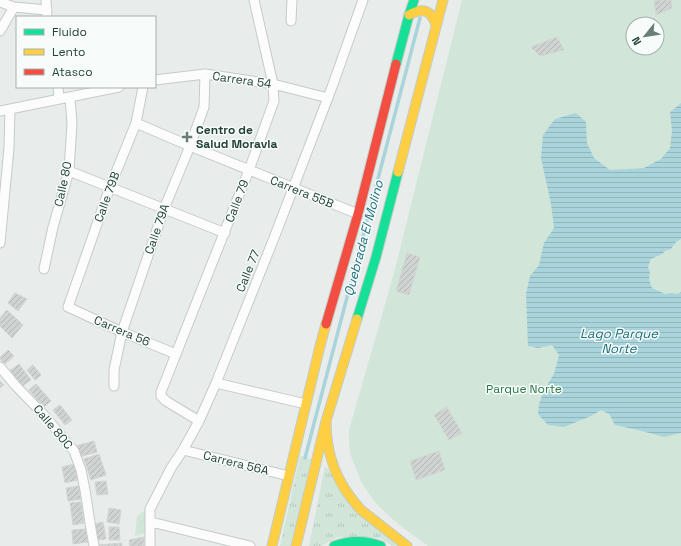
<svg xmlns="http://www.w3.org/2000/svg" width="681" height="546" viewBox="0 0 681 546" font-family="'Space Grotesk',sans-serif">
<style>
.grass{fill:url(#grass-tufts)}
.park{fill:#d1e6d8;fill-rule:evenodd}
.water{fill:url(#water-rules)}
.lines{fill:none;stroke-linecap:round;stroke-linejoin:round}
.stream{stroke:#a9d4db;stroke-width:3.5}
.building{fill:url(#building-hatch);stroke:#d1d6d4}
.street-casing{stroke:#c5cac8;stroke-width:11}
.fast-casing{stroke:#c3cbc8;stroke-width:11}
.slow-casing{stroke:#c3cbc8;stroke-width:11}
.jam-casing{stroke:#c3cbc8;stroke-width:11}
.street{stroke:#fcfcfc;stroke-width:9}
.fast{stroke:#16e098;stroke-width:9}
.slow{stroke:#ffcf43;stroke-width:9}
.jam{stroke:#f24e42;stroke-width:9}
.poi-dot{fill:#697e78;stroke:#f7fbf9;stroke-width:1.5}
.labels{text-anchor:middle;stroke-width:3;stroke-linejoin:round;paint-order:stroke}
.street-label{font-size:12px;fill:#24423a;stroke:#f7fbf9}
.poi-label{font-size:12px;font-weight:bold;fill:#24423a;stroke:#f7fbf9;text-anchor:start}
.park-label{font-size:12px;fill:#2d7a4b;stroke:#f7fbf9}
.water-label{font-size:13px;font-style:italic;fill:#1c6f80;stroke:#f7fbf9}
</style>
<defs>
<pattern id="grass-tufts" width="24" height="20" patternUnits="userSpaceOnUse"><rect width="24" height="20" fill="#d1e6d8"/><path d="M3 7l-1-3M5 7V3M7 7l1-3M15 17l-1-3M17 17v-4M19 17l1-3" fill="none" stroke="#b3c6ba"/></pattern>
<pattern id="water-rules" width="6" height="5" patternUnits="userSpaceOnUse"><rect width="6" height="5" fill="#a9d4db"/><path d="M0 2.5h6" fill="none" stroke="#91b7bd"/></pattern>
<pattern id="building-hatch" width="6" height="6" patternUnits="userSpaceOnUse"><rect width="6" height="6" fill="#cfd4d2"/><path d="M-1 1l2-2M0 6l6-6M5 7l2-2" fill="none" stroke="#b2b7b5"/></pattern>
</defs>
<rect width="100%" height="100%" fill="#e8edeb"/>
<path class="grass" d="M300 456 311 459 290 546H280Z
M325 466 398 546H393L380 538 338 537 321 546H309Z"/>
<path class="park" d="M462 0H681V546H428C398 524 367 504 355 466 353 462 351 457 350 452 349 445 349 437 349 430L394 273ZM633 24H657V48H633Z
M147 509 149 532 135 536 137 516Z"/>
<path class="water" d="M681 103V239L676 242 671 249 665 251 662 254 651 259 648 267 650 272 649 279 652 288 665 294 672 293 678 294 681 292V433L664 437 638 430 615 425 609 414 601 410 591 416 564 427 548 425 538 414 539 404 544 390 554 374 559 355 552 345 538 348 528 346 526 294 530 276 539 265 544 243 554 228 551 204 541 158 543 135 555 119 576 113 586 122 587 143 594 158 610 170 644 168 661 159 670 148 672 131 670 112Z"/>
<g class="lines">
<path class="stream" d="M305 458 420 18"/>
</g>
<path class="building" d="M654 0H671L672 8 656 15Z
M557 37 564 50 540 56 531 47Z
M407 253 420 257 409 295 396 291Z
M15 293 27 299 18 311 8 303Z
M7 310 23 325 12 338 0 326V318Z
M8 350 14 356 5 364 0 359V357Z
M19 364 31 380 21 387 9 371Z
M33 365 41 375 35 380 27 370Z
M0 381 4 385 0 388Z
M36 384 51 401 44 407 29 390Z
M60 405 72 420 65 425 53 410Z
M447 407 462 433 449 440 434 415Z
M94 441 97 452 79 457 76 446Z
M439 451 445 470 416 480 410 461Z
M99 454 106 475 91 480 84 459Z
M74 464 78 480 65 483 62 467Z
M106 481 108 494 97 495 95 482Z
M79 486 81 499 68 501 66 488Z
M81 502 84 523 73 525 70 503Z
M109 508 121 510 119 524 107 522Z
M103 522 106 539 98 540 95 524Z
M109 527H119L120 540H109Z
M86 529 88 542 73 544 72 530Z
M144 537V546H130L129 540Z
M122 543V546H98V545Z"/>
<g class="lines">
<defs>
<path id="street" d="M46 0 47 17
M0 2 14 7 47 10
M291 21 292 0
M0 31 14 7
M155 80 205 74 273 84 328 98
M58 87 59 99
M143 87 136 123 110 187 68 307 122 332 176 354
M0 111 119 87
M136 123 190 146 358 214
M69 171 225 233
M0 243 9 148 10 109
M44 269 53 227 69 171 72 123 70 98
M0 367 15 385 42 413 74 451 81 470 85 490 91 529 94 546
M216 383 306 404
M114 386V370L122 332 164 209 190 146 204 107 205 74
M199 421 166 401 161 396V392L249 170 274 101 273 84 254 0
M183 450 289 476
M151 522 250 546
M150 546V509L171 468 183 450 199 421 216 383 274 238 332 87 363 0"/>
<path id="fast" d="M396 64 409 15 414 0
M357 319 376 257 398 172
M334 546C350 540 365 540 381 546"/>
<path id="slow" d="M409 15C423 7 431 10 436 25
M398 172 443 0
M326 421C326 456 337 484 361 510L407 546
M272 546 320 346 326 324
M296 546 326 421 357 319"/>
<path id="jam" d="M326 324 358 214 396 64"/>
</defs>
<use href="#street" class="street-casing"/>
<use href="#fast" class="fast-casing"/>
<use href="#slow" class="slow-casing"/>
<use href="#jam" class="jam-casing"/>
<use href="#street" class="street"/>
<use href="#fast" class="fast"/>
<use href="#slow" class="slow"/>
<use href="#jam" class="jam"/>
</g>
<path class="poi-dot" d="M185 131h4v4h4v4h-4v4h-4v-4h-4v-4h4z"/>
<g class="labels">
<g class="street-label">
<text transform="translate(242 80) rotate(8)" y="4">Carrera 54</text>
<text transform="translate(63 184) rotate(-78)" y="4">Calle 80</text>
<text transform="translate(302 192) rotate(22)" y="4">Carrera 55B</text>
<text transform="translate(107 197) rotate(-70)" y="4">Calle 79B</text>
<text transform="translate(237 201) rotate(-69)" y="4">Calle 79</text>
<text transform="translate(157 229) rotate(-71)" y="4">Calle 79A</text>
<text transform="translate(248 271) rotate(-68)" y="4">Calle 77</text>
<text transform="translate(122 331) rotate(23)" y="4">Carrera 56</text>
<text transform="translate(53 427) rotate(50)" y="4">Calle 80C</text>
<text transform="translate(236 463) rotate(14)" y="4">Carrera 56A</text>
</g>
<g class="poi-label">
<text x="196" y="134">Centro de<tspan x="196" dy="14">Salud Moravia</tspan></text>
</g>
<g class="park-label">
<text x="524" y="393">Parque Norte</text>
</g>
<g class="water-label">
<text transform="translate(363 238) rotate(-75)" y="5">Quebrada El Molino</text>
<text x="619" y="338">Lago Parque<tspan x="619" dy="15">Norte</tspan></text>
</g>
</g>
<rect x="16" y="16" width="140" height="72" fill="#f7fbf9" stroke="#a3b1ad"/>
<rect x="24" y="29" width="20" height="6" fill="#16e098" stroke="#a3b1ad"/>
<text x="52" y="36" font-size="12" fill="#24423a">Fluido</text>
<rect x="24" y="49" width="20" height="6" fill="#ffcf43" stroke="#a3b1ad"/>
<text x="52" y="56" font-size="12" fill="#24423a">Lento</text>
<rect x="24" y="69" width="20" height="6" fill="#f24e42" stroke="#a3b1ad"/>
<text x="52" y="76" font-size="12" fill="#24423a">Atasco</text>
<g transform="translate(645 36) rotate(240)"><circle r="19" fill="#f7fbf9" stroke="#a3b1ad"/>
<path d="M0-3L7 15L0 10L-7 15Z" fill="#697e78"/>
<text y="-6" font-size="11" font-weight="bold" text-anchor="middle" fill="#24423a">N</text>
</g>
</svg>
